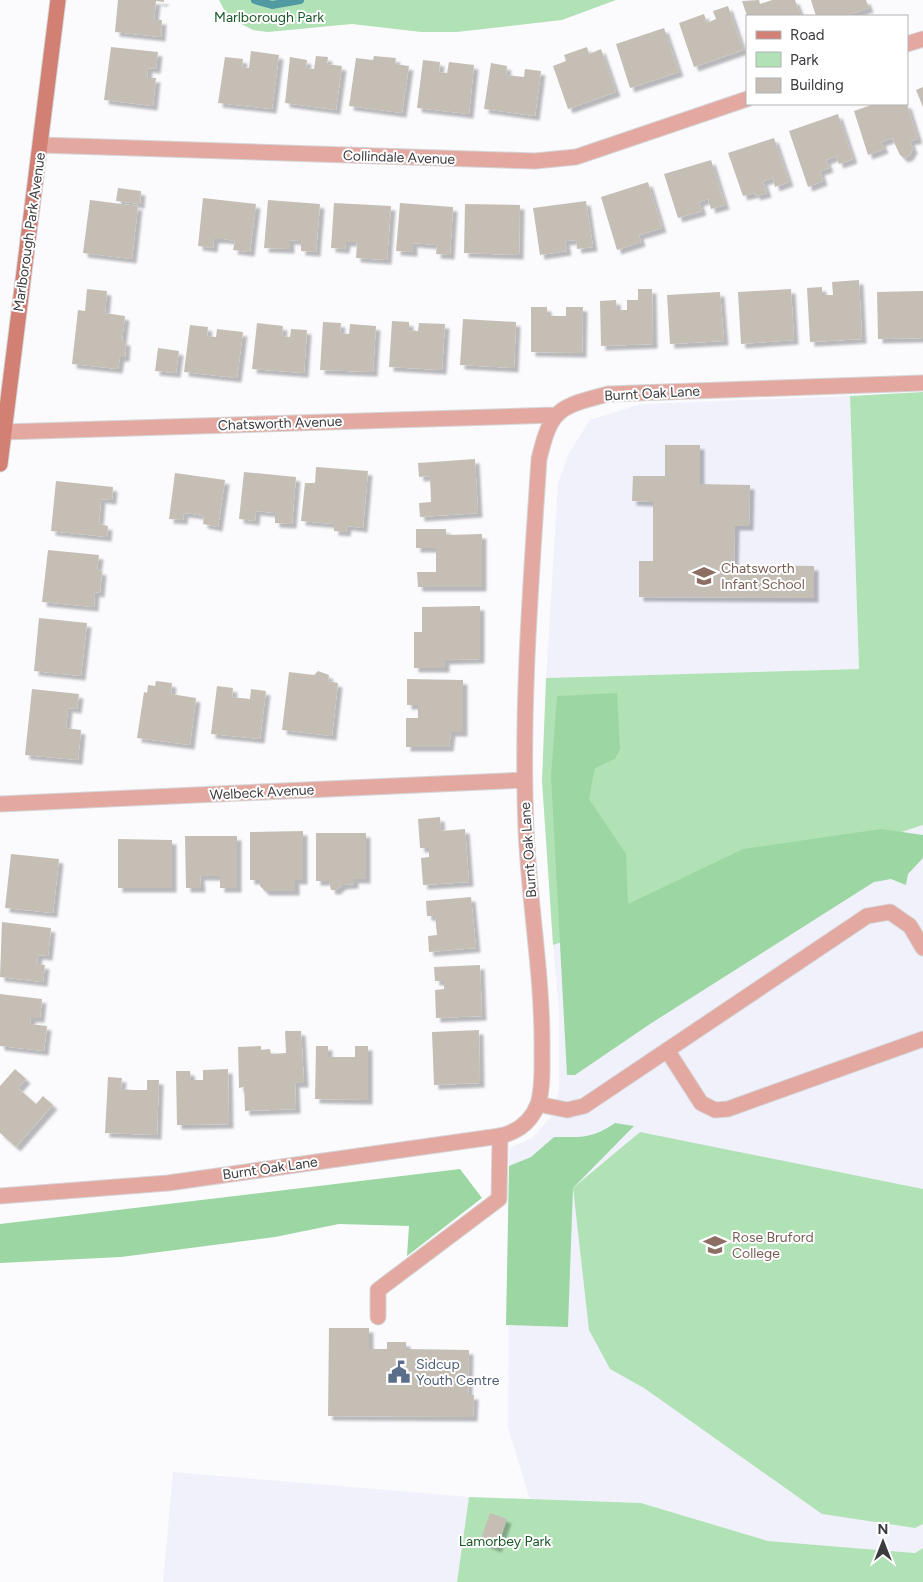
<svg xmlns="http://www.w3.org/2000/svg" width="923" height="1582" viewBox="0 0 923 1582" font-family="Figtree,sans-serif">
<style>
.built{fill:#f1f1fc}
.green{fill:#b1e2b6}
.forest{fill:#9cd7a3}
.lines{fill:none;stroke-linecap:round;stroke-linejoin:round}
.stream{stroke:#529aa1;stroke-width:8}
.building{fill:#c5beb5;filter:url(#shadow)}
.lane-casing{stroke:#d5d5d8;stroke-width:17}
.street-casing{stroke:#d5d5d8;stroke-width:17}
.secondary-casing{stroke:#d5d5d8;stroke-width:17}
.lane{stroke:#e3a9a1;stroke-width:15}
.street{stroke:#e3a9a1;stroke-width:15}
.secondary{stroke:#d27f74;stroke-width:15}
.labels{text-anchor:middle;stroke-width:4;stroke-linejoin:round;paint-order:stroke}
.park-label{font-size:14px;fill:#1a5727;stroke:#fff}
.street-label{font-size:14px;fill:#3c3c40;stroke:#fff}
.education-label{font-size:14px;fill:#785e54;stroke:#fff;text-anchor:start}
.service-label{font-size:14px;fill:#4e5e75;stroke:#fff;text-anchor:start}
</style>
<defs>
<filter id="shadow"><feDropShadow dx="4.5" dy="4.5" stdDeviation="1" flood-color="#0004"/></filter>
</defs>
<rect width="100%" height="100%" fill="#fbfbfe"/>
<path class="built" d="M850 396 859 669 546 678 558 483 569 453 590 420 641 404Z
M923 825V1548L915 1553 768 1541 641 1503 530 1500 508 1428 509 1166 510 1148 533 1137 551 1117 559 1090V1010L553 945Z
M173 1472 469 1497 457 1582H163Z"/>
<path class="green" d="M219 0H616L562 20 457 32H421L352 24 268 32 253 30 228 17Z
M923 392V825L553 945 542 781 546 678 859 669 850 396Z
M640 1132 923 1189V1524L915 1528 822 1514 644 1388 610 1369 589 1330 573 1188Z
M469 1497 641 1503 768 1541 915 1553 923 1548V1582H457Z"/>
<path class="forest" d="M617 693 620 749 615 759 595 768 589 799 626 854 628 904 743 849 881 829 923 835V858L908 874 906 885 891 879 874 882 650 1024 575 1075H567L551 776 557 696Z
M615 1123 634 1126 573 1188 568 1327 506 1325 509 1166 531 1157 554 1137C581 1137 592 1139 615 1123Z
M460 1169 482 1198 407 1256 409 1226 339 1224 275 1237 121 1257 0 1263V1224Z"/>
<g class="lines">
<path class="stream" d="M255 0 272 5 300 0"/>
</g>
<path class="building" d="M118 0H164V2L156 1 154 20H162L161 37 115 32Z
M759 0 760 4 772 0H795L801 16H747L742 1Z
M811 0H866L869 8 845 16H816Z
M728 6 743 50 694 67 679 23 704 14 707 23 716 19 713 11Z
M664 28 679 72 630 88 616 44Z
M111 47 158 52 156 69 148 68 147 78H156L153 106 104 100Z
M587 47 589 54 601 49 616 92 568 109 553 66 566 61 564 55Z
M251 51 279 55 272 109 218 103 225 57 243 59 242 67 249 68Z
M316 56 328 57 327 64 342 66 336 110 285 103 290 57 307 60 306 68 314 69Z
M374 56 396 58 395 64 409 66 402 113 349 106 356 58 373 60Z
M423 60 440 62 439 72 447 73 449 62 474 65 469 114 417 108Z
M491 63 507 66 506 75 524 77 525 69 541 71 535 116 484 109Z
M923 87V107L916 90Z
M874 104H907L918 139 910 141 913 149 909 156 904 158 900 155 892 138 881 142 884 149 868 155 854 111Z
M838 114 853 159 839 164 836 156 826 160 829 168 820 171 823 181 808 187 789 131Z
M774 138 789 182 775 187 773 178 763 181 767 193 756 196 755 193 743 196 728 153Z
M711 160 725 205 711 209 708 199 699 202 702 211 678 218 664 174Z
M648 182 662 228 639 235 641 242 617 250 601 197Z
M118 188 141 191 140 204 116 201Z
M203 198 256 204 250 252 233 250 235 241 224 239H214L213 248 198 246Z
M90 200 138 206 132 259 83 253Z
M268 200 320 204 316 252 301 251V241L290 240V249L264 248Z
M586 201 593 247 577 249 576 240 565 241 567 251 540 255 533 208Z
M334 203 391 206 387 260 356 258 357 242H346L345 249 331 248Z
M400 203 453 207 450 255 436 254 437 245 413 243V252L396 251Z
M465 204 520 205 519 255 464 253Z
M859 280 862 339 810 342 807 288 822 287V295H833L832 282Z
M87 289 107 291 105 313 125 316 122 341H126L125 357H120L118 369 72 364 78 310 85 311Z
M638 289H652L653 344 601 346 600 301 616 300 617 310H627V300H638Z
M791 289 794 340 741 344 738 292Z
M923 291V338L878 339 877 292Z
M720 292 724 341 670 344 667 295Z
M531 307H547V315L556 316H566V307H583L582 353 531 352Z
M463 319 516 322 514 368 460 365Z
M392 321 409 322V330L418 331 419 323 445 324 442 370 389 367Z
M323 322 341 323 340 333 349 334 350 324 376 326 373 372 320 370Z
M257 323 283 326 282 336 290 337 291 329 307 330 304 373 252 369Z
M190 325 208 327 207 336 216 337 217 329 243 332 237 378 184 372Z
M158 348 179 351 176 373 155 371Z
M665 445H700V484L750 485 749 526H735L734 565 814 566V598L639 597V561H653V502L632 501 633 476H665Z
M475 459 478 513 420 517 419 503 431 502 430 476 419 477 418 463Z
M316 467 368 471 363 528 347 526 346 532 334 531V524L301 521 305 483H315Z
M244 472 296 477 292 524 275 523V513L256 511 255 521 239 519Z
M175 473 225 480 218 527 203 524 204 516 193 514 184 513 183 520 169 519Z
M56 481 113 487 112 500 101 499 99 524 108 526 107 537 51 531Z
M416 529H446V535L482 534V587H418L417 572H436V548H416Z
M48 550 99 555 97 570 102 571 100 593 95 592 94 607 42 602Z
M480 606V659L445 660V668H414V632H422V607Z
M39 618 87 623 81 676 34 671Z
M318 671 329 675 328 681 338 683 332 736 282 730 289 672 314 675Z
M407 679 463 680V732H451L449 747H406V718H418V705H407Z
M156 681 172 683 171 694 196 698 190 745 137 738 144 692 147 693 148 685 155 686Z
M217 686 233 688 232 697 250 699 251 689 266 691 260 739 211 734Z
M32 689 79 694 77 709 68 708 66 728 81 730 78 760 25 755Z
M440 817 441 831 465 829 469 882 423 885 421 858 429 857V848H420L418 819Z
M303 831V880H295V891H265L260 886V880H250V832Z
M316 833H366V879H354V884L342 885 336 890H331L329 881H316Z
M185 836H237V888H220V876H200L201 888H186Z
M118 839 172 840V888H118Z
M11 854 59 859 53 913 5 908Z
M471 897 476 948 429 952 428 936 437 935 435 916H427L426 901Z
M2 922 51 928 48 956 38 955 37 964 45 965 43 982 0 977Z
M480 965 482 1016 436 1018 435 990 444 989V981H435L434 967Z
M0 994 42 999 40 1018H31L30 1024 47 1026 44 1051 0 1046Z
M479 1030 480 1083 434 1085 432 1032Z
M285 1031H301L304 1083H295L296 1109 245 1111 244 1087 239 1088 238 1047 261 1046V1050L270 1049 271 1054 286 1053Z
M316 1046H328V1057H355V1046H368V1100L315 1099Z
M15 1069 26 1079 18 1088 36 1104 43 1096 53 1105 16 1147 0 1133V1086Z
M228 1069 229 1124 177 1125 176 1071H190L191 1080H203V1070Z
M108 1077 122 1078 121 1089 133 1090H147V1080H159L157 1135 105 1133Z
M329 1328H369V1349H387V1342H406V1349L469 1350 468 1395H474L473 1417 328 1416Z
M490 1513 507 1519 497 1548 480 1541Z"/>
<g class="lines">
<defs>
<path id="lane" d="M667 1050 701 1103 715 1110 728 1109 923 1039
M538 1104 567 1110 584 1106 867 916 890 912 910 926 923 948
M378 1317V1290L499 1199 500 1136"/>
<path id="street" d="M907 44 923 39
M41 145 535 161 576 157 747 99
M4 432 555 415
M0 804 524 780
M0 1196 168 1183 500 1136C518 1132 531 1122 538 1104 543 1088 542 1068 542 1051 543 977 529 903 526 829 521 706 531 582 539 459 551 409 558 407 608 394L923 383"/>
<path id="secondary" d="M0 464 58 0"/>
</defs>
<use href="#lane" class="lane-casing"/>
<use href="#street" class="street-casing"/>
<use href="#secondary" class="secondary-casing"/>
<use href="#lane" class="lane"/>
<use href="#street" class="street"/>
<use href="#secondary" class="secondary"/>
</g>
<defs>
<symbol id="school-bare" viewBox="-9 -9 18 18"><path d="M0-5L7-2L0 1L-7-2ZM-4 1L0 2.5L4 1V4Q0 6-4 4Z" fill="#8d6e63" stroke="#fff" stroke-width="2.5" paint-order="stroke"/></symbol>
<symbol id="university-bare" viewBox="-9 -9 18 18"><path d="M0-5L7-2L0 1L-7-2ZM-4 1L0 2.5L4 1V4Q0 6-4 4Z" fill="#8d6e63" stroke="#fff" stroke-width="2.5" paint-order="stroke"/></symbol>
<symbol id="civic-bare" viewBox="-9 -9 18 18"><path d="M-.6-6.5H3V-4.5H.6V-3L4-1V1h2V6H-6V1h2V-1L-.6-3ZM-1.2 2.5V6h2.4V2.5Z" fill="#5c6f8a" stroke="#fff" stroke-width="2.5" paint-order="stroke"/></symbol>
</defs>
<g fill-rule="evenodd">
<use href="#school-bare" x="688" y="560" width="32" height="32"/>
<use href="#university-bare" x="699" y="1229" width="32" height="32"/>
<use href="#civic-bare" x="383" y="1356" width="32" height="32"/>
</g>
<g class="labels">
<g class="park-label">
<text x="269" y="22">Marlborough Park</text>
<text x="505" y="1546">Lamorbey Park</text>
</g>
<g class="street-label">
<text transform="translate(399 157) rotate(2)" y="5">Collindale Avenue</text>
<text transform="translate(29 232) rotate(-82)" y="5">Marlborough Park Avenue</text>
<text transform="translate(652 393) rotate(-3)" y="5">Burnt Oak Lane</text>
<text transform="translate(280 423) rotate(-2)" y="5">Chatsworth Avenue</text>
<text transform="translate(262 792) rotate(-3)" y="5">Welbeck Avenue</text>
<text transform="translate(528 850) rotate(-94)" y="5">Burnt Oak Lane</text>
<text transform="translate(270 1168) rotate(-8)" y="5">Burnt Oak Lane</text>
</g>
<g class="education-label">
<text x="721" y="573">Chatsworth<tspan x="721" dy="16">Infant School</tspan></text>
<text x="732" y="1242">Rose Bruford<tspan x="732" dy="16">College</tspan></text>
</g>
<g class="service-label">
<text x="416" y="1369">Sidcup<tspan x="416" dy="16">Youth Centre</tspan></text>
</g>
</g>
<rect x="746" y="15" width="162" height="90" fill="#ffffff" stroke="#b1b1b3"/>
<rect x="756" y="31" width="25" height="8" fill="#d27f74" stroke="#b1b1b3"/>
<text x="790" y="40" font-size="15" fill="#3c3c40">Road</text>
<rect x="756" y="52" width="25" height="15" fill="#b1e2b6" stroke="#b1b1b3"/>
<text x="790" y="65" font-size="15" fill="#3c3c40">Park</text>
<rect x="756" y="78" width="25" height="15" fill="#c5beb5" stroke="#b1b1b3"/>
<text x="790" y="90" font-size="15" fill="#3c3c40">Building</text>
<g transform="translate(883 1542)" stroke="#ffffff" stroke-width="4" paint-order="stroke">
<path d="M0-4L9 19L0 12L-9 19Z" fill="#3c3c40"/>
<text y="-8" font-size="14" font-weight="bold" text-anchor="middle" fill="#3c3c40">N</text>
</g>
</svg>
